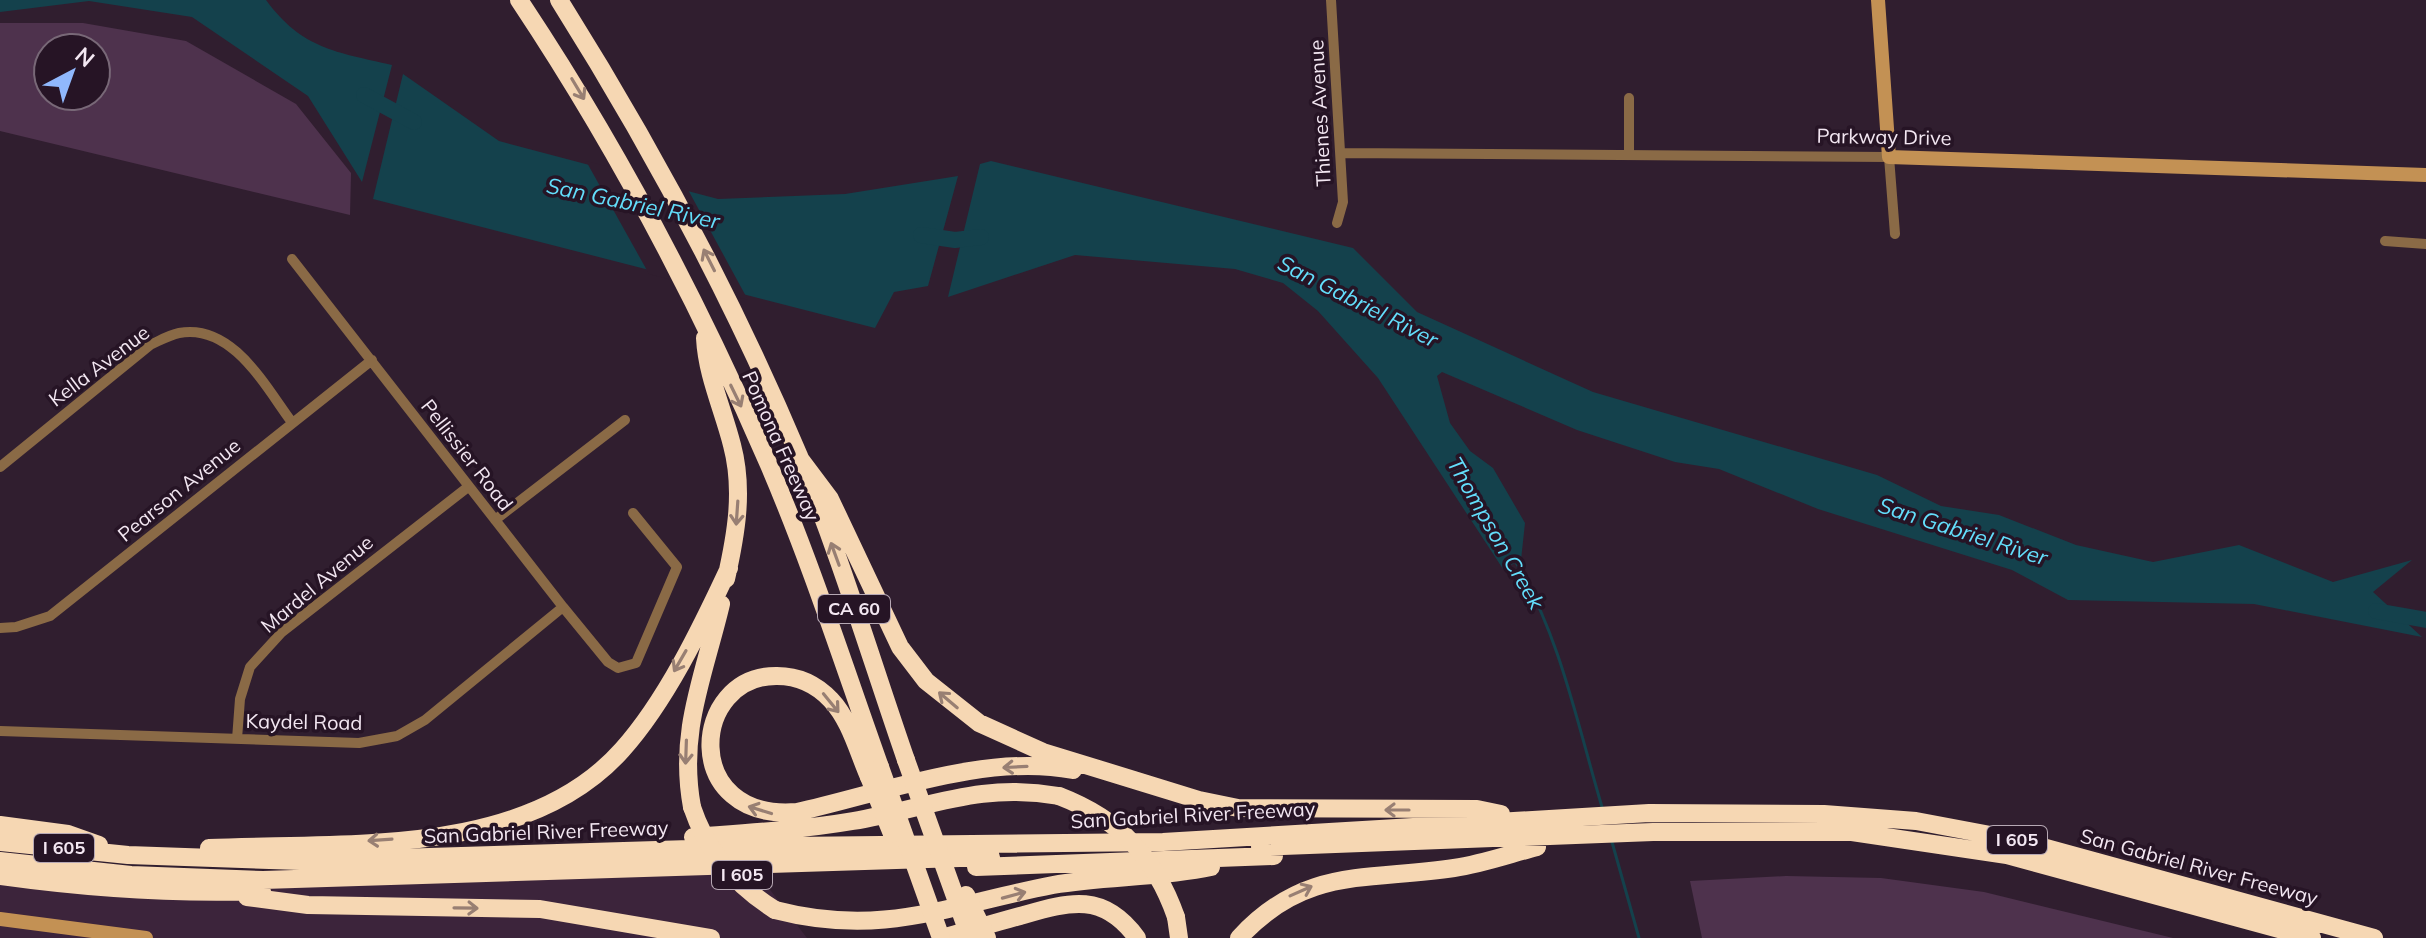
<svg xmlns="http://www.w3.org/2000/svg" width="2426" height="938" viewBox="0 0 2426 938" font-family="Mulish,sans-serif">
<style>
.built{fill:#3c243b}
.green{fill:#4e324d;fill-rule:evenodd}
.water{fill:#14414c}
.pier{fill:#301e2f}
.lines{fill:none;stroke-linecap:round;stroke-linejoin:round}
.stream{stroke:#14414c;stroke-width:3}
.river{stroke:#14414c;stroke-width:16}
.street{stroke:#8a6a46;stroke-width:10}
.secondary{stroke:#c39154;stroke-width:14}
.highway{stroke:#f6d7b3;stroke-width:18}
.highway-bridge{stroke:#f6d7b3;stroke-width:18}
.oneway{stroke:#987f73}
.labels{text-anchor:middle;stroke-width:7;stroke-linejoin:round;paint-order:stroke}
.shield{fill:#261425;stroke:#b6a8b4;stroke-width:2}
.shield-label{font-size:18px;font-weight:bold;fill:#f3e7f2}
.street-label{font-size:20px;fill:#f3e7f2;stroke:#261425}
.water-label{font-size:22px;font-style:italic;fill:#63defb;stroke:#261425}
</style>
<rect width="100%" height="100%" fill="#301e2f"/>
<path class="built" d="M0 858 175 872 751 865 807 938H0Z"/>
<path class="green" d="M0 23H83L186 41 296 104 351 173 350 215 0 131ZM96 48V96H48V48Z
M1786 876 1881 878 1984 892 2173 938H1702L1690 881Z"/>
<path class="water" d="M0 0H266C302 49 336 52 392 65L362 182 308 96 192 17 89 1 0 12Z
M403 74 499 141 718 199 845 194 958 176 928 286 894 292 875 328 373 199Z
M991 161 1353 248 1417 312 1593 392 1877 475 1941 506 1999 515 2076 545 2153 562 2239 545 2333 582 2412 560 2373 592 2422 637 2254 604 2068 600 2012 570 1818 509 1719 469 1675 462 1577 430 1442 372 1437 376 1450 423 1470 451 1493 468 1525 523 1521 560 1503 569 1378 378 1318 311 1283 283 1235 269 1075 255 948 297 980 164Z"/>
<path class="pier" d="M586 161 686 186 748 300 649 274Z"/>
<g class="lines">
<path class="stream" d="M1514 559C1560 635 1577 723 1602 807
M1612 842 1639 938"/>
<path class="river" d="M364 95 414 122
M921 235 955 240 981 237
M2376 611 2426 620"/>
<path class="street" d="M1331 0 1343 202 1337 223
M1629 98V155
M1341 153 1889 157 1895 234
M2385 241 2426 244
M292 259 563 607 608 662 618 668 636 663 677 567 633 513
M0 467 150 345C159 341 169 335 179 333 232 323 265 386 291 421
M495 520 625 420
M0 628 16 627 50 616 372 360
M0 731 359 743 397 736 425 720 563 607
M237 739 240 699 250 667 282 632 468 487"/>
<path class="secondary" d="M1878 0 1889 157 2426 175
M0 919 146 938"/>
<path class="highway" d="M519 0C617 147 699 303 769 465 811 563 844 666 880 767
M559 0C651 146 732 297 799 456 840 555 871 659 906 760
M705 338C707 376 723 409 732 445 744 490 736 535 726 579
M800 459 830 499 900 647 926 681 979 723 1043 752 1199 800 1238 808 1477 809 1501 814
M869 777C858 752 850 720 831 700 816 684 799 676 777 676 690 675 680 822 797 812 883 793 986 753 1073 770
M692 807C678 732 704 676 721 604
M0 825 68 834 99 845
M693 837C746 833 800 830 853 821 929 808 979 782 1059 796
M0 842 128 855 300 861 789 846 1163 842 1649 813 1824 814 1916 821 2017 840 2374 938
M1260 847 1653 832H1852L2007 855 2312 938
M209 848C342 842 525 859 622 750 666 701 701 628 729 568
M0 861 131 875 263 880 991 857
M976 867 1274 856
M0 876C86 888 176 894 262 891
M247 897 308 905 540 909 711 938
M775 910C883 938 949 905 1053 885 1105 876 1159 878 1211 867
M1176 917 1179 938
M942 938C968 931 994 923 1020 916 1069 902 1103 891 1137 938
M1239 938C1305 866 1367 881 1454 868 1482 864 1510 854 1537 847"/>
<path class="highway-bridge" d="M906 760 970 938
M880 767 941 938
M869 777 892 834
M1059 796C1119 819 1155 857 1176 917
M692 807C707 852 735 885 775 910
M966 895 987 938"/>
</g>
<defs><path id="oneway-shaft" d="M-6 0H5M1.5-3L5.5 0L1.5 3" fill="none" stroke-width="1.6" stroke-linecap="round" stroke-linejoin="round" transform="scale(2)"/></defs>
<g class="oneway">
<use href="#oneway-shaft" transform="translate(578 89) rotate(59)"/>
<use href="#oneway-shaft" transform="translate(709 260) rotate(-117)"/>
<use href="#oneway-shaft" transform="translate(736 396) rotate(64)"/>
<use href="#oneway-shaft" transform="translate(737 513) rotate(94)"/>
<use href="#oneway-shaft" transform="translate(835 554) rotate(-110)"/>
<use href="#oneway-shaft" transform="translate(680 661) rotate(120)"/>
<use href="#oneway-shaft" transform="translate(948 700) rotate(-140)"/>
<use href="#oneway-shaft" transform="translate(831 703) rotate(51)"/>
<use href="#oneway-shaft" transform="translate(686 752) rotate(92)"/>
<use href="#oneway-shaft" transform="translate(1015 767) rotate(177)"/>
<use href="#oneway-shaft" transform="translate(760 810) rotate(-163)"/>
<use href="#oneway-shaft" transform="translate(1397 810) rotate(180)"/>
<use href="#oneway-shaft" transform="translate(380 840) rotate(176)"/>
<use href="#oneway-shaft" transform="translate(1301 891) rotate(-24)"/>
<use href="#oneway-shaft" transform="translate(1014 895) rotate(-15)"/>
<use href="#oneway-shaft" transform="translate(466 908) rotate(1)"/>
</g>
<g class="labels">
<g class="shield">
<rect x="818" y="595" width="72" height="28" rx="6"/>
<rect x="1987" y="826" width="60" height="28" rx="6"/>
<rect x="34" y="834" width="60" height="28" rx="6"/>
<rect x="712" y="861" width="60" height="28" rx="6"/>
</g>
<g class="shield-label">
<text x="854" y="615">CA 60</text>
<text x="2017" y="846">I 605</text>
<text x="64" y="854">I 605</text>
<text x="742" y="881">I 605</text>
</g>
<g class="street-label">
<text transform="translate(1320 113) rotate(-93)" y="7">Thienes Avenue</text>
<text transform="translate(1884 137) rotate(1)" y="7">Parkway Drive</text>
<text transform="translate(99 366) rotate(-37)" y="7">Kella Avenue</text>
<text transform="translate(781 446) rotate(66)" y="7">Pomona Freeway</text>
<text transform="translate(467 455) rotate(52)" y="7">Pellissier Road</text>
<text transform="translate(179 490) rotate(-39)" y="7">Pearson Avenue</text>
<text transform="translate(317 584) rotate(-40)" y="7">Mardel Avenue</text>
<text transform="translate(304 722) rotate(1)" y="7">Kaydel Road</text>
<text transform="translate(1193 815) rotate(-3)" y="7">San Gabriel River Freeway</text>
<text transform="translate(546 832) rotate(-2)" y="7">San Gabriel River Freeway</text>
<text transform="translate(2199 867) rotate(15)" y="7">San Gabriel River Freeway</text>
</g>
<g class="water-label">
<text transform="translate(633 203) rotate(12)" y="8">San Gabriel River</text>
<text transform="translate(1358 301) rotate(27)" y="8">San Gabriel River</text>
<text transform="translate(1963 531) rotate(18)" y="8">San Gabriel River</text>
<text transform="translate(1496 533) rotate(60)" y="8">Thompson Creek</text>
</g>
</g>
<g transform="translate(72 72) rotate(41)"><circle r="38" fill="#261425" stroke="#786877" stroke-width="2"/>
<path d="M0-6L14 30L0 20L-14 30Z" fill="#90b8fd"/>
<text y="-12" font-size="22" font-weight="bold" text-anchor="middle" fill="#f3e7f2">N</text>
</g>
</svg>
